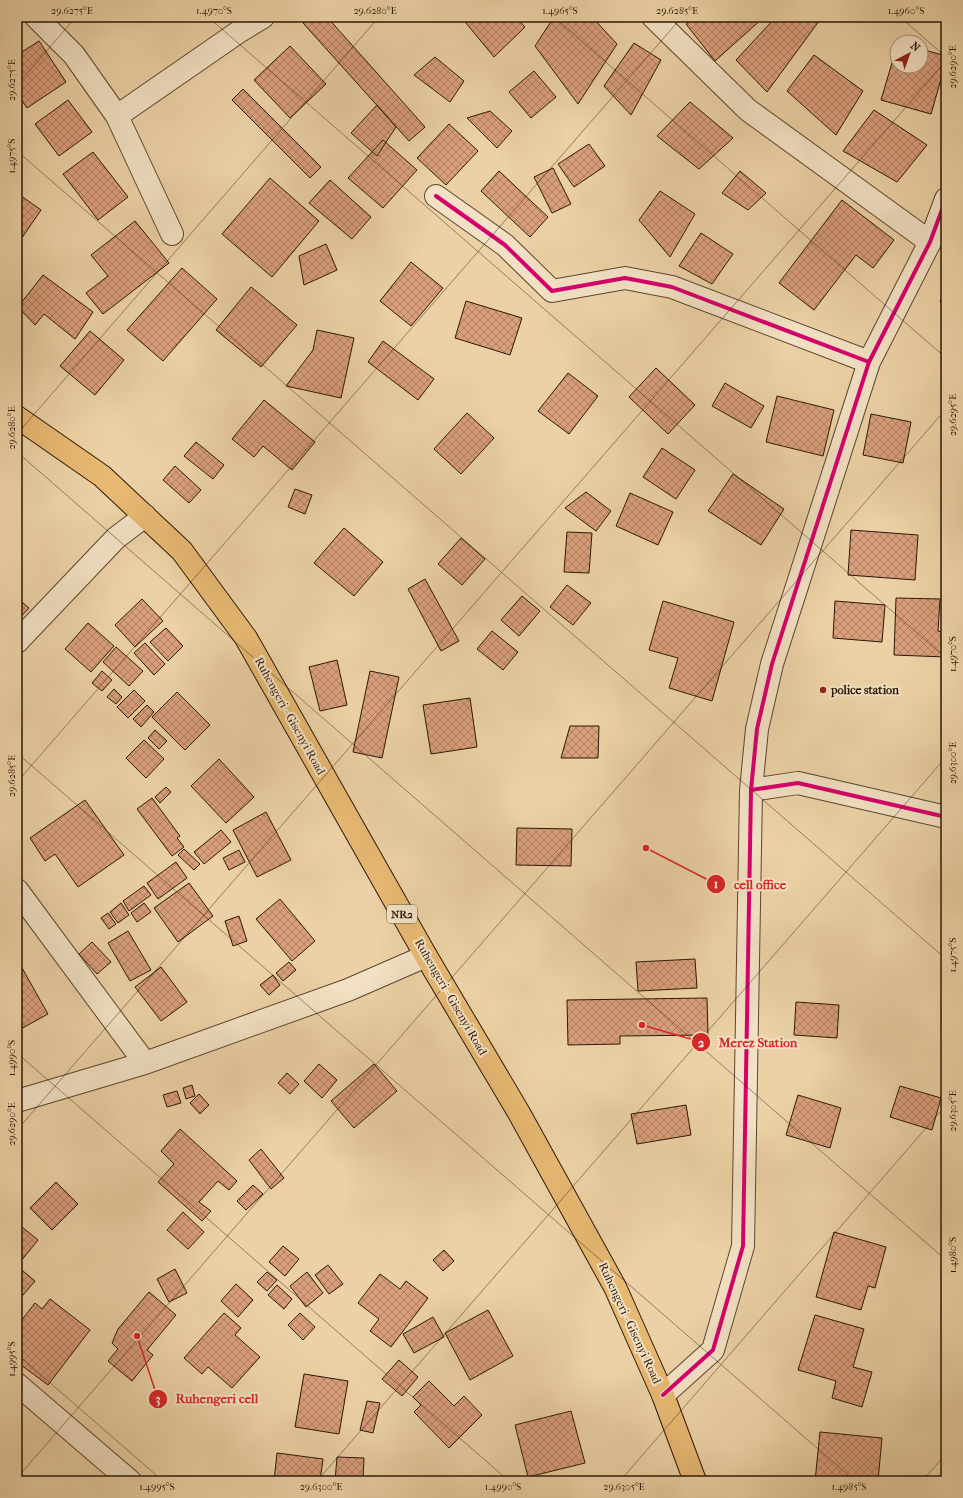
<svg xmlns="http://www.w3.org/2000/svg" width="963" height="1498" viewBox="0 0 963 1498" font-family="'IM FELL French Canon',serif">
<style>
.building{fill:url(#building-cross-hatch);stroke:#2d1706}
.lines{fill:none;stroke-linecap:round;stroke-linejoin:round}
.minor-casing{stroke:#5c462e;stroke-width:24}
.highway-casing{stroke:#2d1706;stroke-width:24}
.minor{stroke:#f2e1c4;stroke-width:22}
.highway{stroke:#e6b872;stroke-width:22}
.cycleway-casing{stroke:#f2e1c4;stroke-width:6}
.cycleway{stroke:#d6006c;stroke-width:4}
.ticks{fill:none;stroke:#2d1706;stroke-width:1;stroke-opacity:0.45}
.poi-dot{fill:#8f2418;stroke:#f2e1c4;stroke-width:1.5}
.labels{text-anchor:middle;stroke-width:4;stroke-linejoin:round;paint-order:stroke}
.shield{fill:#f2e1c4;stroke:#68543f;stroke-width:1}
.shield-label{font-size:11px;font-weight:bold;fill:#2d1706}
.poi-label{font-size:12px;font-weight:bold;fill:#2d1706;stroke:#f2e1c4;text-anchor:start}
.street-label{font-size:12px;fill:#2d1706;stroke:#f2e1c4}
.leader{fill:none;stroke:#d62828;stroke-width:1.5}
.callout-dot{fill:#d62828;stroke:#f2e1c4;stroke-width:1.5}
.mark-label{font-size:12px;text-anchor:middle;font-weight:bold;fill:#fff}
.callout-label{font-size:13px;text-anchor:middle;font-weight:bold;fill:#d62828;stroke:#f2e1c4;stroke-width:4;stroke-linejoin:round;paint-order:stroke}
.neatline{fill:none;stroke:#2d1706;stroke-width:1.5}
.ticks-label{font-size:10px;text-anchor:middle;fill:#2d1706}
</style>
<defs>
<pattern id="building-cross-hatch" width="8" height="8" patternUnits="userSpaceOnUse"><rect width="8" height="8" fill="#d99e7b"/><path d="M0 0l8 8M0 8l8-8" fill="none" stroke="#b08063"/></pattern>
</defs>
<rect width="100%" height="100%" fill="#ebd1a5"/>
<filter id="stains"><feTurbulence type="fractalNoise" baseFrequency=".005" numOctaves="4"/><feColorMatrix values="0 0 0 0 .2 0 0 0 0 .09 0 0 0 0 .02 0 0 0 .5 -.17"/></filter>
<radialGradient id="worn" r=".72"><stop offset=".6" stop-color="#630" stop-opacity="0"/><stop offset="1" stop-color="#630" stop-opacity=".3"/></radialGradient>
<path class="building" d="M309 17H327L425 127 409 141 303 23Z
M461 17H516L525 27 494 57Z
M554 17H592L617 44 578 104 535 46Z
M693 17H764L715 61 686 24Z
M776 17H822L767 92 736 60Z
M898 17H908L905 22Z
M39 41 66 82 27 108 17 93V55Z
M634 43 661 60 631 115 604 86Z
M290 46 326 84 290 118 254 80Z
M897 46V66H921V49L946 56V62L931 114 881 100Z
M814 55 863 91 836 135 787 91Z
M435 57 464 81 450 102 414 75Z
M534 71 556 97 531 118 509 92Z
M243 89 321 167 310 178 232 100Z
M68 100 92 132 59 156 35 124Z
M690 102 733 138 699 169 657 136Z
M377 105 396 127 377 156 351 133Z
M874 110 927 145 897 182 843 151Z
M490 111 512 131 497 148 467 118Z
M449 124 478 151 446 185 417 158Z
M383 140 417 170 383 208 348 178Z
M589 144 605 166 574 187 558 164Z
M93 152 128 197 98 220 63 174Z
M553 168 571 204 552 213 534 177Z
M499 171 548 217 530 237 481 191Z
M740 171 766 193 748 210 722 193Z
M270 178 319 221 272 277 222 234Z
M330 180 371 217 352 239 309 203Z
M660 191 695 214 670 257 639 220Z
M17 193 41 210 17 245Z
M842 200 894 240 873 268 856 255 814 310 779 283Z
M135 221 169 263 103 314 86 293 108 276 91 255Z
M701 233 733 254 712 284 679 266Z
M326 244 337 270 304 285 299 256Z
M411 262 443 288 411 326 380 301Z
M182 268 217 299 163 361 127 330Z
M43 275 93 312 75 339 44 314 35 325 18 307Z
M251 287 297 325 261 367 216 330Z
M946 290V305L940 302Z
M466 301 522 318 510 355 455 338Z
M317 330 354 338 341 398 286 386 313 350Z
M90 331 124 360 95 395 60 366Z
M383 341 434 379 418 400 368 362Z
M656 368 695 405 668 434 629 397Z
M568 373 598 396 569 434 538 411Z
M725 383 764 406 751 428 712 406Z
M777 396 834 410 823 456 766 442Z
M264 400 315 442 292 470 263 446 254 457 232 439Z
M467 413 494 438 461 474 434 449Z
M871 414 911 422 903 463 863 455Z
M196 442 224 465 213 479 184 456Z
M662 448 695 470 676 499 643 477Z
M175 466 201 490 189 503 163 480Z
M733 474 784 509 761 545 708 511Z
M295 489 312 495 305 514 288 507Z
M586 492 611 511 596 531 565 508Z
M630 493 673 512 658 545 616 526Z
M344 528 383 562 354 596 314 563Z
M851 530 918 535 915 580 848 575Z
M567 532 592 533 589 573 564 572Z
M461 538 485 559 462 585 438 564Z
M425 579 459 641 441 651 408 589Z
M567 585 591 603 573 625 550 607Z
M522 596 540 611 519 636 501 620Z
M17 598 29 608 17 621Z
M896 598 940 599 938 631 946 634V657L894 655Z
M142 599 163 621 135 647 115 625Z
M663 601 734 622 712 701 669 688 678 658 649 650Z
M835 601 885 605 882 642 833 638Z
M88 623 114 646 91 672 65 649Z
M166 628 183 646 168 661 150 642Z
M492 631 518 652 503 670 477 649Z
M145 643 165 664 154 675 134 653Z
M116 647 143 671 129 686 103 662Z
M337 660 347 705 320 711 309 667Z
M102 671 112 680 102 691 92 683Z
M370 671 399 677 382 758 353 752Z
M114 689 122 697 116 704 107 697Z
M134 690 145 701 128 718 117 707Z
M177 692 210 725 185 750 152 717Z
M470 698 477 747 431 754 423 705Z
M147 705 154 712 141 727 133 719Z
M570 726H599L598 758H561Z
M155 730 167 741 159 749 148 738Z
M144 740 164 759 146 778 126 758Z
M219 759 254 797 226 823 191 786Z
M166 787 171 792 160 803 155 797Z
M152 798 180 836 177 838 184 847 172 856 137 809Z
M85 800 124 855 78 887 55 854 45 861 30 838Z
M266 812 291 860 257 877 233 830Z
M517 828 572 829 571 866 516 865Z
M221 830 231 842 204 864 194 852Z
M184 849 200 864 194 870 178 855Z
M239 850 245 862 229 870 223 858Z
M176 862 187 878 158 899 147 883Z
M189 883 213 916 178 942 154 908Z
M144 886 151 895 129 911 123 901Z
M280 899 315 941 292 961 256 919Z
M121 903 129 915 118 923 110 912Z
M144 903 151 912 137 922 131 913Z
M108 913 116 924 109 929 101 918Z
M239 916 247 941 233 946 225 921Z
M128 931 151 970 130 981 108 943Z
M92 942 111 962 97 974 79 954Z
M17 959 48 1014 17 1031Z
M695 959 697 988 638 991 636 962Z
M289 962 296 970 283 981 276 973Z
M161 967 187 1002 161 1021 135 987Z
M273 975 280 985 269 995 260 985Z
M707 998 708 1035 620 1036V1044L568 1045 567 1000Z
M796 1002 839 1005 837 1038 794 1035Z
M319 1064 337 1080 322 1098 304 1081Z
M374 1064 397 1091 354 1128 331 1101Z
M287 1073 299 1084 290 1094 278 1083Z
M192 1085 195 1096 186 1099 183 1088Z
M900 1086 941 1098 932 1130 890 1117Z
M177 1091 181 1103 167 1107 163 1095Z
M199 1094 209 1105 200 1114 190 1103Z
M798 1095 841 1108 830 1148 786 1135Z
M686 1105 691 1135 637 1144 631 1114Z
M946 1112V1125L942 1124Z
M180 1129 237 1181 229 1190 218 1181 199 1202 211 1211 202 1221 158 1182 174 1164 161 1151Z
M261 1149 284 1178 271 1189 249 1160Z
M56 1182 78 1204 52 1230 30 1208Z
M253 1185 263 1194 246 1210 237 1201Z
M183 1212 204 1232 188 1249 167 1230Z
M17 1223 38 1240 21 1261 17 1257Z
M834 1232 886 1247 875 1288 868 1286 861 1310 816 1297Z
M283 1246 299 1259 285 1276 269 1262Z
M444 1250 454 1261 443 1271 433 1260Z
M328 1265 343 1284 329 1294 315 1275Z
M17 1266 35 1281 17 1302Z
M175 1269 187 1293 169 1302 157 1279Z
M267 1272 277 1280 267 1291 257 1282Z
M307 1272 323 1293 306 1307 290 1286Z
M380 1274 400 1289 406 1281 428 1298 391 1347 370 1331 379 1319 358 1303Z
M236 1284 253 1300 238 1317 221 1301Z
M277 1285 292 1299 284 1309 268 1295Z
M149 1292 176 1315 147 1350 153 1355 132 1381 108 1361 118 1349 112 1343 118 1329Z
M50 1299 90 1330 48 1385 17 1362V1326L35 1303 42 1309Z
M488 1310 513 1356 470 1380 445 1333Z
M224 1313 241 1328 235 1335 260 1357 232 1388 208 1367 202 1374 184 1358Z
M300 1313 315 1327 303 1340 288 1325Z
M815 1315 864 1329 853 1367 872 1372 862 1407 832 1398 836 1381 798 1370Z
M433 1317 444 1337 414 1353 403 1334Z
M399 1360 418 1377 402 1396 382 1379Z
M304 1374 348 1381 339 1434 295 1427Z
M429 1381 454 1406 464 1396 482 1415 449 1448 414 1412 421 1405 413 1397Z
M367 1401 380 1403 373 1433 360 1430Z
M571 1411 585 1463 528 1477 515 1425Z
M820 1432 882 1438 878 1481H815Z
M277 1453 323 1459 320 1481H274Z
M337 1457 364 1458 363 1478H357V1481H335Z"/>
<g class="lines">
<defs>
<path id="minor" d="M36 17 74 55 117 116 172 234
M653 17 748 110 930 242
M117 116 240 31 263 17
M436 196 505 245 552 291 625 278 672 287 869 362
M946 199 930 242 869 362 772 664 757 729 751 790 798 783 946 817
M17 642 116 538 145 516
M17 890 145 1063
M17 1101 145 1063 348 990 426 956
M17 1384 130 1481
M663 1395 713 1350 743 1246 751 790"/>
<path id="highway" d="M17 417 102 476 182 551 246 638 426 956 519 1113 615 1287 663 1395 695 1481"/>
</defs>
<use href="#minor" class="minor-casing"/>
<use href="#highway" class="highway-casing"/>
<use href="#minor" class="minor"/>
<use href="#highway" class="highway"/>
<defs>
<path id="cycleway" d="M436 196 505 245 552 291 625 278 672 287 869 362
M946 199 930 242 869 362 772 664 757 729 751 790 798 783 946 817
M663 1395 713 1350 743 1246 751 790"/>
</defs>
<use href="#cycleway" class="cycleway-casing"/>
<use href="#cycleway" class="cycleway"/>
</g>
<path class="ticks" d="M208 17 946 658M554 17 946 358M900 17 946 57M17 85 76 17M17 151 946 959M17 434 379 17M17 452 946 1260M17 753 855 1481M17 782 682 17M17 1053 509 1481M17 1130 946 61M17 1354 163 1481M17 1478 946 409M317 1481 946 757M620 1481 946 1105M922 1481 946 1454"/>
<circle class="poi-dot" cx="823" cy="690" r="4"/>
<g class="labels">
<rect class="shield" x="387" y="905" width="30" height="18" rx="3"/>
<g class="shield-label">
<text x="402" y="918">NR2</text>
</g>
<g class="poi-label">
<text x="831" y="694">police station</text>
</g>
<g class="street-label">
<text transform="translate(290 716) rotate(61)" y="4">Ruhengeri - Gisenyi Road</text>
<text transform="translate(451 997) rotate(60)" y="4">Ruhengeri - Gisenyi Road</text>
<text transform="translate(630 1323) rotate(65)" y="4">Ruhengeri - Gisenyi Road</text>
</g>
</g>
<path class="leader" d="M646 848L716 884M642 1025L701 1042M137 1336L158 1399"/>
<g class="callout-dot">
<circle cx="646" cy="848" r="4"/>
<circle cx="642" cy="1025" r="4"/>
<circle cx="137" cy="1336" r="4"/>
<circle cx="716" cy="884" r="10"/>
<circle cx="701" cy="1042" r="10"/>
<circle cx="158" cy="1399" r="10"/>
</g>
<g class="mark-label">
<text x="716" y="888">1</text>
<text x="701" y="1047">2</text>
<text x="158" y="1403">3</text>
</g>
<g class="callout-label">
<text x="760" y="889">cell office</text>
<text x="758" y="1047">Merez Station</text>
<text x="217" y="1403">Ruhengeri cell</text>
</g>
<rect width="963" height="1498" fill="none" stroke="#ebd1a5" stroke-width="44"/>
<g transform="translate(909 54) rotate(41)"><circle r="19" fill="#f2e1c4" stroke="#a39078"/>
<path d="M0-3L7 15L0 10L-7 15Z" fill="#8f2418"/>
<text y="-6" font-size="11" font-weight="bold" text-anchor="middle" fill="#2d1706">N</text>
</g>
<rect x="22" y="22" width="919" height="1454" class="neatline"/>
<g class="ticks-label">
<text x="72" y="14">29.6275°E</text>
<text x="214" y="14">1.4970°S</text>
<text x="375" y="14">29.6280°E</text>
<text x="560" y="14">1.4965°S</text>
<text x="677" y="14">29.6285°E</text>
<text x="906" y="14">1.4960°S</text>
<text transform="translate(952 67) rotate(-90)" y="4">29.6290°E</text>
<text transform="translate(11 80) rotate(-90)" y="4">29.6275°E</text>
<text transform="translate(11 156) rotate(-90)" y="4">1.4975°S</text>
<text transform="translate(952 415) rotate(-90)" y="4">29.6295°E</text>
<text transform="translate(11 428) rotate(-90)" y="4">29.6280°E</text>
<text transform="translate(952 654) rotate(-90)" y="4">1.4970°S</text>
<text transform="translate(952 763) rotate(-90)" y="4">29.6300°E</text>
<text transform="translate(11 776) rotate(-90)" y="4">29.6285°E</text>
<text transform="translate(952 955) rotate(-90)" y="4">1.4975°S</text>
<text transform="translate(11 1058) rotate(-90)" y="4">1.4990°S</text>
<text transform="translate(952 1111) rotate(-90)" y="4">29.6305°E</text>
<text transform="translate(11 1124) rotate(-90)" y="4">29.6290°E</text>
<text transform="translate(952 1255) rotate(-90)" y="4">1.4980°S</text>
<text transform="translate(11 1359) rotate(-90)" y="4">1.4995°S</text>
<text x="157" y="1490">1.4995°S</text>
<text x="321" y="1490">29.6300°E</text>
<text x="503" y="1490">1.4990°S</text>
<text x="624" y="1490">29.6305°E</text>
<text x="849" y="1490">1.4985°S</text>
</g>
<rect width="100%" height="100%" filter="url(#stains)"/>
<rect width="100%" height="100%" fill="url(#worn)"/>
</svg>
